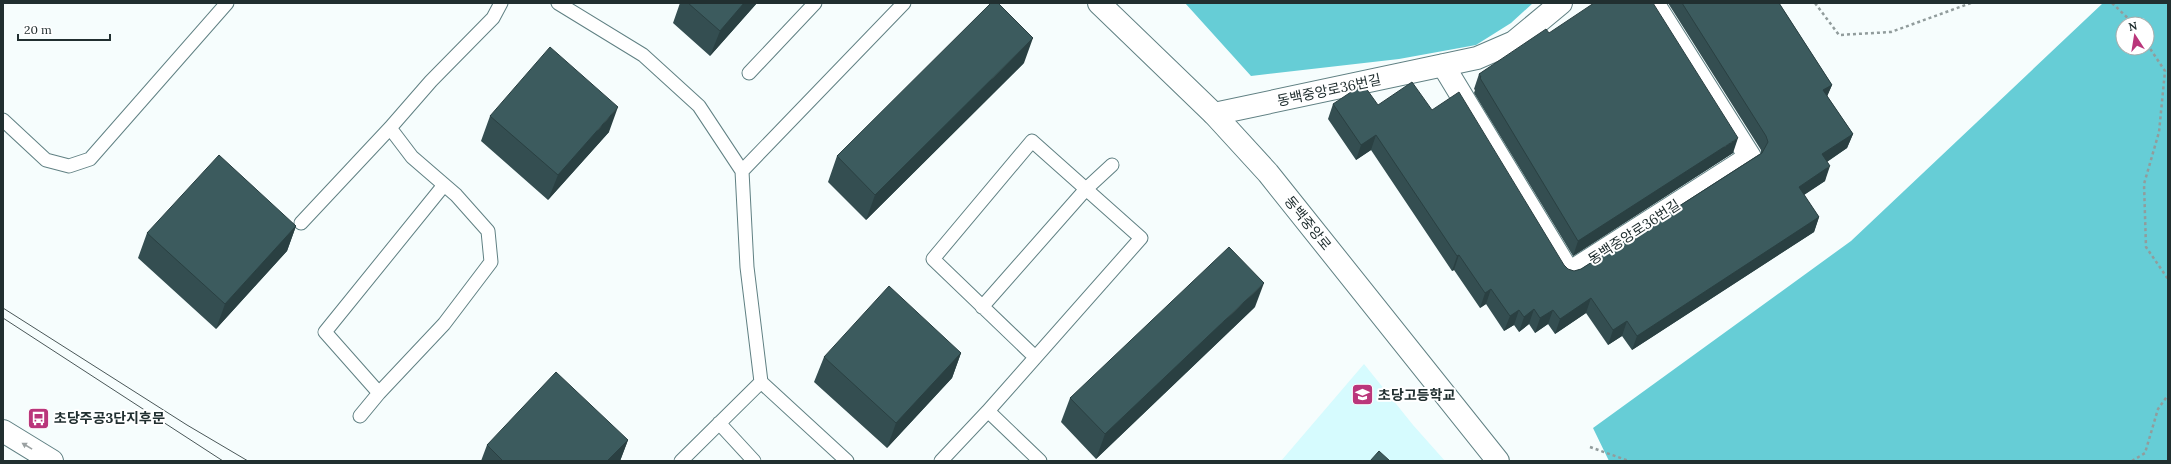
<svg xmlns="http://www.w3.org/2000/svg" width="2171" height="464" viewBox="0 0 2171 464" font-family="Lora,'Noto Sans KR',serif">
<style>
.built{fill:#d6fbfe}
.forest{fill:#66cdd6;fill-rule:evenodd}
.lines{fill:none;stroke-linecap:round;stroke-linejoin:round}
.lane-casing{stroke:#608083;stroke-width:15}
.street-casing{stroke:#608083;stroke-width:24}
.secondary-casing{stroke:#608083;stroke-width:24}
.path{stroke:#919c9c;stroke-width:2.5;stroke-dasharray:3 3;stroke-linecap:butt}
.lane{stroke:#fff;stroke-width:13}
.street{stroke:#fff;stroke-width:22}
.secondary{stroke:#fff;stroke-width:22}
.tram{stroke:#4a5758;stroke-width:1}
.wall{fill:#344e51}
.shaded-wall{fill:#2a4042}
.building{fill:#3c5b5e;stroke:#2a4042}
.oneway{fill:#9ba1a2}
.labels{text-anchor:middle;stroke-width:4;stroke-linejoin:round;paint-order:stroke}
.street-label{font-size:14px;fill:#212f30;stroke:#fff}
.poi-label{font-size:14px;font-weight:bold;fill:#212f30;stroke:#fff;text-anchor:start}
</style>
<rect width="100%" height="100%" fill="#f6fdfd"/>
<path class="built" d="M1364 364 1413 425 1445 461H1281Z"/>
<path class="forest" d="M1185 3H1533L1511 23 1476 45 1399 59 1251 76Z
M2103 3H2168V461H1609L1593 428 1851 241ZM2123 24H2147V48H2123Z"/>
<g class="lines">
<defs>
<path id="lane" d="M558 3 643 55 699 106 742 171
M749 73 815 3
M3 120 46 160 69 166 90 159 227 3
M390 128 412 157 456 195 488 231 491 262 444 324 379 393 325 332 444 185
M301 223 390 128 431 81 493 18 501 3
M982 307 1086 189 1112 165
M1035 357 933 259 1032 141 1141 238 988 411 1040 461
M360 416 379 393
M719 423 754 461
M681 461 761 382
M847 461 761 382 747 267 742 171 904 3
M941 461 988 411"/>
<path id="street" d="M1443 65 1569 273 1750 157 1653 3
M1214 114 1477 58 1514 42 1561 3"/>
<path id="secondary" d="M1099 3 1214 114 1268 173 1498 461
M3 431 52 461"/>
</defs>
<use href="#lane" class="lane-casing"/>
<use href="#street" class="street-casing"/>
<use href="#secondary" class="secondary-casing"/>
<path class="path" d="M1815 3 1839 35 1891 32 1971 3
M2112 3 2134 24
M2147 44 2165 71 2159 132 2144 184 2146 247 2168 279
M1590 447 1629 461
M2132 461 2145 453 2158 409 2168 395"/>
<use href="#lane" class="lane"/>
<use href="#street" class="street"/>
<use href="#secondary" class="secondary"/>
<path class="tram" d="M3 308 187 425 248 461
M3 318 223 461"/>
</g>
<path class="wall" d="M680 3H757L710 56 673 23Z
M1668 3H1779L1832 85 1827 96 1853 134 1847 148 1827 162 1825 181 1804 195 1819 217 1814 232 1632 350 1622 336 1608 345 1586 313 1555 334 1548 324 1535 333 1529 324 1519 332 1514 325 1504 331 1486 304 1480 308 1454 270 1452 271 1371 150 1356 160 1328 119 1333 104 1378 105 1432 110 1564 265 1568 269 1574 271 1581 269 1761 153V150Z
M1549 33 1733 153 1573 256 1474 93 1475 90 1474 89 1479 74Z
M1024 63 866 220 828 182 837 156Z
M490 116 609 132 548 200 481 141Z
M296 226 287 251 216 329 138 258 147 233Z
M1255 307 1096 459 1061 422 1070 398Z
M961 353 952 378 887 448 814 382 824 357Z
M628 440 620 461H481L487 445Z"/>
<path class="shaded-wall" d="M744 3H757L710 56 720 31Z
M1033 38 1024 63 866 220 875 195Z
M1832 85 1826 99 1823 90Z
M618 107 609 132 548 200 558 175Z
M1853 134 1847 148 1816 169 1822 154Z
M1376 135 1371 150 1356 160 1361 145Z
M1738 138 1733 153 1573 256 1578 241Z
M1830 166 1825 181 1793 202 1799 187Z
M1819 217 1814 232 1632 350 1637 336Z
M296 226 287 251 216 329 225 304Z
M1459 255 1454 270 1452 271 1457 256Z
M1264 283 1255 307 1096 459 1105 434Z
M1491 289 1486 304 1480 308 1485 293Z
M1591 298 1586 313 1555 334 1560 319Z
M1534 309 1529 324 1519 332 1524 317Z
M1519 310 1514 325 1504 331 1510 316Z
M1553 310 1548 324 1535 333 1540 318Z
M1627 321 1622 336 1608 345 1613 330Z
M961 353 952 378 887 448 896 423Z
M628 440 620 461H607Z"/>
<path class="building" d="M688 3H744L720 31Z
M991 3H998L1033 38 875 195 837 156Z
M1594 3H1653L1738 138 1578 241 1480 78 1481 77 1479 74 1546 29 1549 33Z
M1682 3H1779L1832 85 1823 90 1853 134 1822 154 1830 166 1799 187 1819 217 1637 336 1627 321 1613 330 1591 298 1560 319 1553 310 1540 318 1534 309 1524 317 1519 310 1510 316 1491 289 1485 293 1459 255 1457 256 1376 135 1361 145 1333 104 1363 84 1378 105 1412 82 1432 110 1459 92 1564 265 1568 269 1574 271 1581 269 1762 153 1768 142 1766 136Z
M550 47 618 107 558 175 490 116Z
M219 155 296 226 225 304 147 233Z
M1229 247 1264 283 1105 434 1070 398Z
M889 286 961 353 896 423 824 357Z
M556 372 628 440 607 461H503L487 445Z
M1379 451 1390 461H1370Z"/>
<defs><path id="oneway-solid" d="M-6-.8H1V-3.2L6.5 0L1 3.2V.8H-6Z"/></defs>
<use class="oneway" href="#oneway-solid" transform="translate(27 446) rotate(-149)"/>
<defs>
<symbol id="school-square" viewBox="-11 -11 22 22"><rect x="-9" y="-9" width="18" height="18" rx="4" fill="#ba367b" stroke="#fff"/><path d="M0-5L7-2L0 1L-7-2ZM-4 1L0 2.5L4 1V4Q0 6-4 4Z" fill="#fff"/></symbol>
<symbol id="bus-square" viewBox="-11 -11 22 22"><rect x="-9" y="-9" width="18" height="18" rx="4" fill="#ba367b" stroke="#fff"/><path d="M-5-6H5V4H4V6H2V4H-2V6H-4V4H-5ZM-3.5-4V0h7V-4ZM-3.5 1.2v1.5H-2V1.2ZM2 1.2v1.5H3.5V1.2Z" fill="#fff"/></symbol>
</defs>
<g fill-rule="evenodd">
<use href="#school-square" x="1350" y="382" width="25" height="25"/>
<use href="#bus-square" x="26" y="406" width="25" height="25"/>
</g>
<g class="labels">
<g class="street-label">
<text transform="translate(1329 90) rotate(-12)" y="5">동백중앙로36번길</text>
<text transform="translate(1308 223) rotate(51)" y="5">동백중앙로</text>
<text transform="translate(1634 232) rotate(-33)" y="5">동백중앙로36번길</text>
</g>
<g class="poi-label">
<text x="1378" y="400">초당고등학교</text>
<text x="54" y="423">초당주공3단지후문</text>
</g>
</g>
<rect width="2171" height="464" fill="none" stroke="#212f30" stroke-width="8"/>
<g transform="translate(2135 36) rotate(348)"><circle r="19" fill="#ffffff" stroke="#a6acac"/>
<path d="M0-3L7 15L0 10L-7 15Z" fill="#ba367b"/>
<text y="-6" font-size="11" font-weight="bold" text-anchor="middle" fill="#212f30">N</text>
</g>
<path d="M18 34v6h92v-6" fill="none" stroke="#212f30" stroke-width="2"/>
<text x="24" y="34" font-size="12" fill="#212f30" stroke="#ffffff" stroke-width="3" paint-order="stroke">20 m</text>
</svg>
